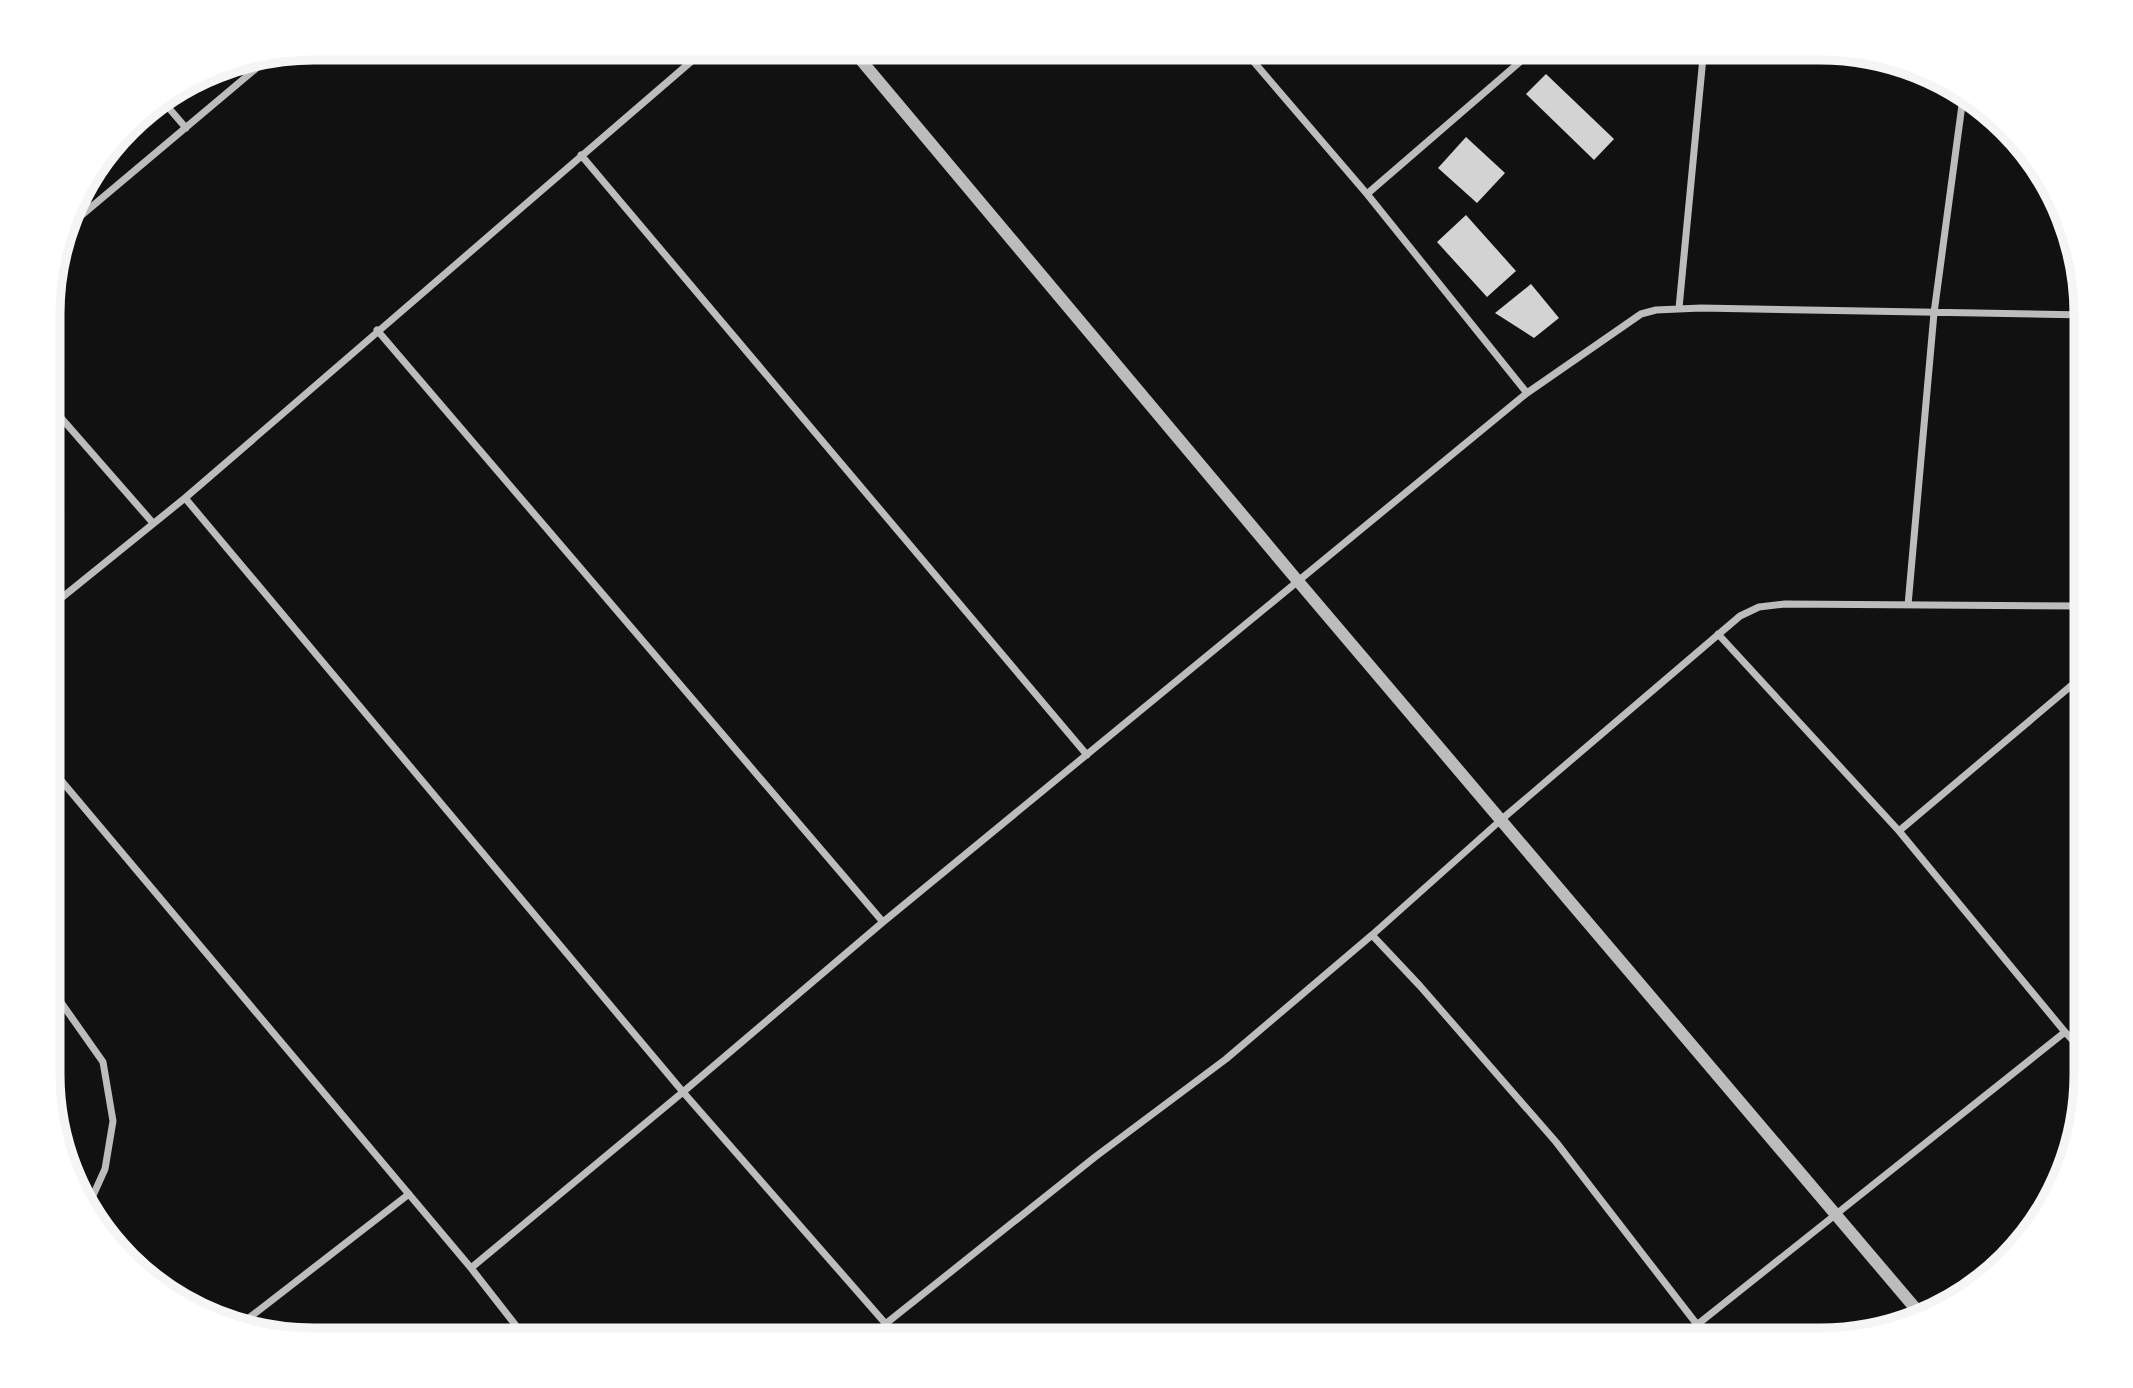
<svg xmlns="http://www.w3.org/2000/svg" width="2133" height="1388" viewBox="0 0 2133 1388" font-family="'Titillium Web',sans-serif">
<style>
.building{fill:#d3d3d3}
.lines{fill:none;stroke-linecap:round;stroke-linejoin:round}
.minor{stroke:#bcbcbc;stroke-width:7}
.tertiary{stroke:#bcbcbc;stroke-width:12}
.rim{fill:none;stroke:#f5f5f5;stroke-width:9}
</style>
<rect width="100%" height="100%" fill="#111"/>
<path class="building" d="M1546 74 1614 139 1594 160 1526 94Z
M1466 137 1505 173 1477 203 1438 168Z
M1466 215 1516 271 1487 297 1437 242Z
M1531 284 1559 318 1534 338 1495 313Z"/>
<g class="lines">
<path class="minor" d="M1241 47 1367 194 1527 393
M161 99 186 128
M581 155 1087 755
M1367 194 1537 47
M64 230 272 55
M1679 308 1704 47
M377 330 883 922
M49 404 153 523
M185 498 683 1092 885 1323
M1908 605 1934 313 1964 90
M49 608 185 498 708 47
M1718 634 1899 831 2065 1032 2085 1053
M49 766 471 1268 528 1341
M1899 831 2085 674
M1372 935 1420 986 1556 1142 1709 1340
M53 991 103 1062 113 1121 105 1169 86 1211
M471 1268 683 1092 883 922 1527 393 1641 314 1656 310 1701 308 2085 315
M1698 1324 2065 1032
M236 1328 409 1194
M864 1341 1095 1157 1226 1059 1372 935 1502 819 1740 616 1759 607 1785 604 2085 606"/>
<path class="tertiary" d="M850 47 1297 580 1921 1315"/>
</g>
<path d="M0 0H2133V1388H0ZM314 60H1820A254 254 0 0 1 2074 314V1074A254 254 0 0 1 1820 1328H314A254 254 0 0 1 60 1074V314A254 254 0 0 1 314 60Z" fill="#fff" fill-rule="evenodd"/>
<path class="rim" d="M314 60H1820A254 254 0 0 1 2074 314V1074A254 254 0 0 1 1820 1328H314A254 254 0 0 1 60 1074V314A254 254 0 0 1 314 60Z"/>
</svg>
